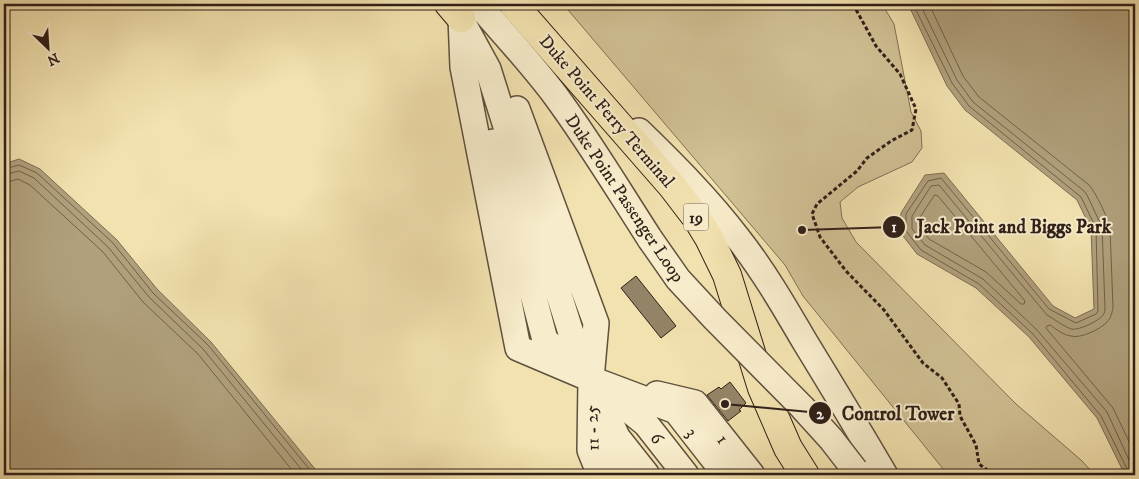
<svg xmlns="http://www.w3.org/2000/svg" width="1139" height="479" viewBox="0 0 1139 479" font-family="'IM FELL DW Pica',serif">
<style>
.green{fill:#d1c195;stroke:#807056}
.water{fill:#b0a07c;stroke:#7c6c54}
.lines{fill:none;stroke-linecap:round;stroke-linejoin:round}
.shore{stroke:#70604a;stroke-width:1}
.building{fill:#948467;stroke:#2f1f18}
.minor-casing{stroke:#60503e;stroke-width:28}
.highway-casing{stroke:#2f1f18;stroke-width:30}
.path{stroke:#2f1f18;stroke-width:3;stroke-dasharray:4 2.5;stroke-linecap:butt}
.minor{stroke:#f7eccb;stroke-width:25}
.highway{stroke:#f2e2af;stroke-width:28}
.minor-bridge-casing{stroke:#60503e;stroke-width:28;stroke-linecap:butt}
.minor-bridge{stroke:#f7eccb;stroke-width:25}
.labels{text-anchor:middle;stroke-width:4;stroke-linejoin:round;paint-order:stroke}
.shield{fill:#f7eccb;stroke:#6b5c4e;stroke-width:1}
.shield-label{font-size:16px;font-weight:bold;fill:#2f1f18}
.street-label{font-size:18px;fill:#2f1f18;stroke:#f7eccb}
.leader{fill:none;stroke:#2f1f18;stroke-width:2}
.callout-dot{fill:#2f1f18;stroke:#f7eccb;stroke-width:2}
.mark-label{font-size:15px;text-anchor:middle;font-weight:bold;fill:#fff}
.callout-label{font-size:19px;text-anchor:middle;font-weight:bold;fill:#2f1f18;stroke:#f7eccb;stroke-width:4;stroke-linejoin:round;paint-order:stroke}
</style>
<rect width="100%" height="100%" fill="#f2e2af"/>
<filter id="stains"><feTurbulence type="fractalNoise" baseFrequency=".004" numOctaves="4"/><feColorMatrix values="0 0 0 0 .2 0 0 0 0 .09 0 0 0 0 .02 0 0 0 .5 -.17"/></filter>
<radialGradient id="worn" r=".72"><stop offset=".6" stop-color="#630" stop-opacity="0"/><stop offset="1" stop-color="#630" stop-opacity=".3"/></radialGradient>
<path class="green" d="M563 4H882L894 24 911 112 921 131 922 148 912 162 858 187 840 202 842 218 856 242 1016 404 1081 460 1095 475H948L803 296 785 265Z"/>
<path class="water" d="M908 4H1135V475H1125L1097 418 1029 337 976 288 917 254 900 232 901 213 925 175 944 173 1053 306 1075 318 1094 309 1091 229 1077 200 965 110 947 86Z
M19 159 40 169 117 240 157 289 211 342 320 475H4V164Z"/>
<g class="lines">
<path class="shore" d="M913 4 952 83 969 106 1081 197 1096 228 1098 311 1096 314 1076 323 1049 309 941 178 928 181 906 214V231L921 250 979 284 1033 334 1101 416 1128 471 1129 475
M920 4 957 80 973 102 1084 191 1087 195 1102 227 1105 308C1105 311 1105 312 1103 315 1099 321 1078 331 1071 329 1063 326 1054 319 1047 315L939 185 931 186 912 216V229L925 245 983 279 1037 330 1107 412 1135 473
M929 4 963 76 979 97 1089 185C1096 193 1108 218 1110 228L1113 307C1112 313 1111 318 1107 322 1101 329 1080 339 1071 336 1063 335 1056 329 1050 325L1047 326 1046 328 1113 408 1135 454
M4 169 19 165 37 173 113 243 153 293 208 345 314 475
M4 175 19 171 34 178 108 247 149 297 203 349 306 475
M4 183 18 179 30 185 103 252 143 302 198 354 296 475
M935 195 938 196 1025 301 1024 304H1021L986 272 929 239 919 226V219Z"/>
</g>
<path class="building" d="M636 276 676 326 661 338 621 288Z
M730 382 746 403 739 410 741 411 728 421 707 395 719 387 721 389Z"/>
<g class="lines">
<defs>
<path id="minor" d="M478 4C504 34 531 63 555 95 589 141 619 191 650 239
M461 18 463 67 518 348 591 379 676 411 726 475
M464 25 488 69 571 333 617 437 647 475
M517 109 596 323 591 379 590 450 600 475
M639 131C674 165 708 199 737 237 763 270 784 306 805 342 832 386 859 431 885 475
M493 142 545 340 571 362
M608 393 646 424 686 475
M657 394 695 403 752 475
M598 441V446L621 475"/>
<path id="highway" d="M449 4 461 18
M513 4 672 186 698 220 709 238 727 275 762 388 788 448 805 475"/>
</defs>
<use href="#minor" class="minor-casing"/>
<use href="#highway" class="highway-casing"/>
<path class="path" d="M853 4 876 46 900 74 916 109 912 130 891 141 867 158 857 171 817 204 812 214 820 237 846 271 884 310 923 363 942 378 959 404 960 416 976 445 979 464 994 475"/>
<use href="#minor" class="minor"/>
<use href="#highway" class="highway"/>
<defs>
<path id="minor-bridge" d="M650 239 678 279 715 319 802 407 831 439 855 470"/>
</defs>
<use href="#minor-bridge" class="minor-bridge-casing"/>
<use href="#minor-bridge" class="minor-bridge"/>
</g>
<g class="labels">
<rect class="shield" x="683.5" y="203.5" width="25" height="27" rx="4"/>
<g class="shield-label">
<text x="696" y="223">19</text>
</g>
<g class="street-label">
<text transform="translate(607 111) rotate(49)" y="6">Duke Point Ferry Terminal</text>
<text transform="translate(625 198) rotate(56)" y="6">Duke Point Passenger Loop</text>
<text transform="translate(592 428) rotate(-92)" y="6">11 - 25</text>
<text transform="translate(692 432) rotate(52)" y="6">3</text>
<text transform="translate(657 438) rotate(52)" y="6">6</text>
<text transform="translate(723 439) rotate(52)" y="6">1</text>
</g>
</g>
<path class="leader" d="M802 230L894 227M725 404L820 413"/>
<g class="callout-dot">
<circle cx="802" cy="230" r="5"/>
<circle cx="725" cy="404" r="5"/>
<circle cx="894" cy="227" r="12"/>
<circle cx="820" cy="413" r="12"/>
</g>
<g class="mark-label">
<text x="894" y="232">1</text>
<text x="820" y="419">2</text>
</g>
<g class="callout-label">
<text x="1014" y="233">Jack Point and Biggs Park</text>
<text x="898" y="420">Control Tower</text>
</g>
<rect width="1139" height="479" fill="none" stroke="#f2e2af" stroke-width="20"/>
<rect x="5" y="5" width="1129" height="469" fill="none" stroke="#2f1f18" stroke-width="2.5"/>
<rect x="10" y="10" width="1119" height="459" fill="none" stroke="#2f1f18"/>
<g transform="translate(48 48) rotate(155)" stroke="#f7eccb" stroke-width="4" paint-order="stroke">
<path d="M0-4L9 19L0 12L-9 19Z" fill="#2f1f18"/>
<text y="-8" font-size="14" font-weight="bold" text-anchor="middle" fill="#2f1f18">N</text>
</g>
<rect width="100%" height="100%" filter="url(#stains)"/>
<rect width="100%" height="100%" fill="url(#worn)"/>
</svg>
